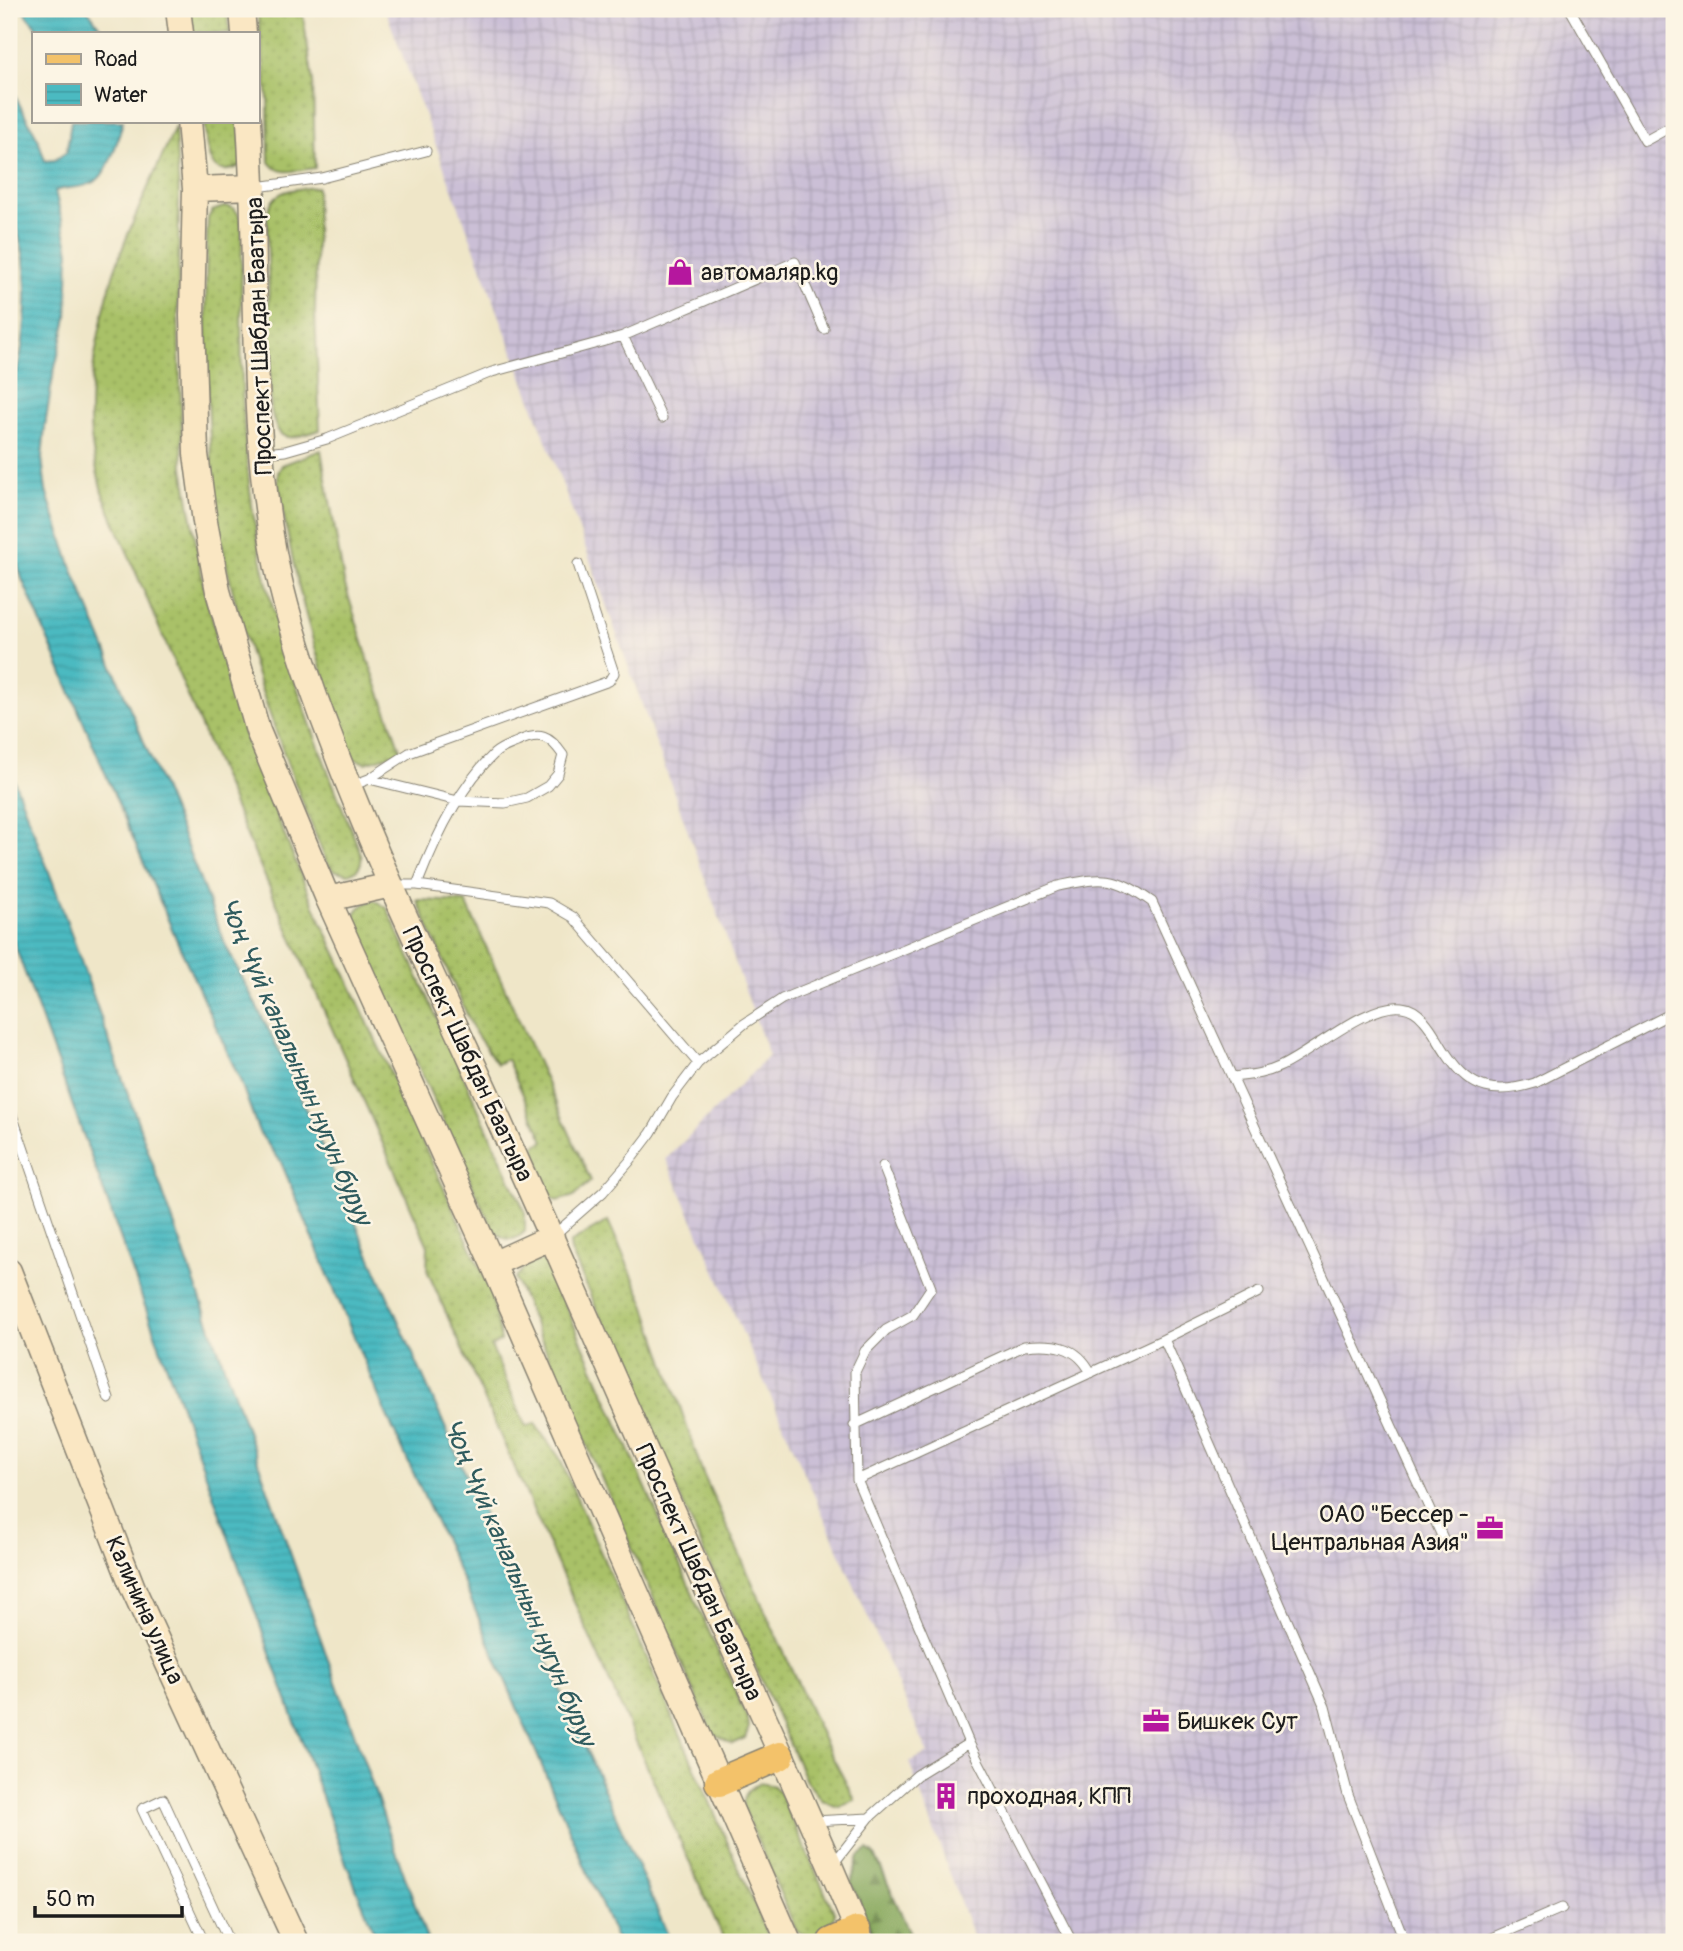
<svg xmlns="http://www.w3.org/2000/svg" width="1683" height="1951" viewBox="0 0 1683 1951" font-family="Pangolin,sans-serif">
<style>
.industrial{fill:url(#industrial-grid)}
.grass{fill:url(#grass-dots);stroke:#626e42;stroke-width:2}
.forest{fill:url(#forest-firs);stroke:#51623c;stroke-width:2}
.water{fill:url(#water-rules);stroke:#346b6e;stroke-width:2}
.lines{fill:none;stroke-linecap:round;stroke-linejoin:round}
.service-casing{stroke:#868172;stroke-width:11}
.secondary-casing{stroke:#868172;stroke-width:27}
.primary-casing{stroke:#868172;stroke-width:31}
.service{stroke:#fff;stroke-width:9}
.secondary{stroke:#fae7c3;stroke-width:24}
.primary{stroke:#f3c26a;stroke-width:28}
.labels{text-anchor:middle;stroke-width:5;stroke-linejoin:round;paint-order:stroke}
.poi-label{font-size:24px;fill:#1c1c1c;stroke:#fcf5e5;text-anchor:start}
.street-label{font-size:24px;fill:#1c1c1c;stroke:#fcf5e5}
.water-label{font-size:26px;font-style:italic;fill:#2f5b5e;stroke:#fcf5e5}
</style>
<defs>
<pattern id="industrial-grid" width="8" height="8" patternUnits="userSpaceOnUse" patternTransform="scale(1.75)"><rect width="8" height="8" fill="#cbbfd6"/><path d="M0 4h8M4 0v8" fill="none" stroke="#aea4b7"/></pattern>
<pattern id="grass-dots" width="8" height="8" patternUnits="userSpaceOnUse" patternTransform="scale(1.75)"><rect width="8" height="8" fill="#a9c167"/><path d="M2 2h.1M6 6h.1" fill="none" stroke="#91a559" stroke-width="1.8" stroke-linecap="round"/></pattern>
<pattern id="forest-firs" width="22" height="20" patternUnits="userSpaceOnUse" patternTransform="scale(1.75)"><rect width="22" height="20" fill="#86a75c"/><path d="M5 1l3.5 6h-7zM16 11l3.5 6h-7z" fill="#6d874b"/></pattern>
<pattern id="water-rules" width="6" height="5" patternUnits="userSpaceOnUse" patternTransform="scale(1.75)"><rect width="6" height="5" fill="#4bbac1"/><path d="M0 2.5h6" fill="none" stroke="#419fa5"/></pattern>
</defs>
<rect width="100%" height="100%" fill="#fcf5e5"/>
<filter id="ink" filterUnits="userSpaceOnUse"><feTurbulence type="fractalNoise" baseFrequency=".0143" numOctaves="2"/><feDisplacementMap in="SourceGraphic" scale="14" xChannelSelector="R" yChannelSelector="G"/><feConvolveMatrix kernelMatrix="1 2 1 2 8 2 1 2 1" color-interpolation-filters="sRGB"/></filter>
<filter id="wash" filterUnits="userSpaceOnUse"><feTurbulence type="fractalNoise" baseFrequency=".00686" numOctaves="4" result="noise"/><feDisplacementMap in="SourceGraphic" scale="28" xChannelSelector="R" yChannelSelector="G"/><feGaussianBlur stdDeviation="1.57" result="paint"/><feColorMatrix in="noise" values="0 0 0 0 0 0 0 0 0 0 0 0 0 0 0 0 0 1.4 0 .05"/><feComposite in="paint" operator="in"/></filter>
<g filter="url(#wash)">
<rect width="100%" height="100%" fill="#efe6c8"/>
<path class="industrial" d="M385 9H1674V1942H975L909 1762 928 1753 666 1159 769 1056 569 502Z"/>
<path class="grass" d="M190 9H226L230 33H193Z
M257 9H302L313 82 315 168C299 170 279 177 269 162L268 99Z
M204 121H240L242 165C205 185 207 144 204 121Z
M175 127 179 194 178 316 183 468 205 593 249 749 310 897 490 1289 501 1341 491 1346 526 1427 535 1424 559 1457 771 1942H725L427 1270 428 1246 250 843 102 492C96 467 90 443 90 418 89 372 104 298 120 255 136 211 157 169 175 127Z
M317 187 315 313 320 430C288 439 278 446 271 409L267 214C273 187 294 190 317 187Z
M226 206C237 208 240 215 242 225 241 313 239 402 250 490 265 617 313 736 361 854 363 865 358 871 348 874L333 870 326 861C289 770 254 679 231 584 212 508 208 429 207 351 206 307 205 262 208 218L212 211Z
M321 450 344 582 368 659 401 752 366 763 354 759C316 666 295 582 278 483V473L282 465Z
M374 900 387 908 525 1212V1231C514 1244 503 1240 492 1228L354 925C353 910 360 905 374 900Z
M417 900 466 902 591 1181 574 1196 557 1201 546 1194 535 1146 544 1141 507 1059 497 1064 474 1031Z
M608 1221 645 1304 703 1474 824 1741 855 1800 837 1807 822 1800 806 1781 571 1251 570 1243Z
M537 1261H546L748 1720 749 1727 745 1738 732 1744 712 1733 515 1279 528 1263Z
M760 1783 774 1786 779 1792 835 1914C830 1933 812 1942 796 1930L744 1809C742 1795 748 1789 760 1783Z"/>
<path class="forest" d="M868 1850 875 1855 914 1942H876L851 1883 859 1856Z"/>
<path class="water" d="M22 9H87L104 33H41Z
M9 85 38 139 45 161 55 160 67 151 71 121H123C119 137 109 174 94 182 83 189 67 186 55 191L69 251 67 318 53 376 45 426 42 458 46 491 72 568 182 834 226 946 284 1060 671 1942H618L613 1932 462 1579 384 1409 281 1162 259 1132 240 1080 178 943 22 579 9 535V395C25 358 29 300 24 260 22 242 15 224 11 207H9Z
M9 767 54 885 428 1942H378L344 1858 9 929Z"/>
</g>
<g filter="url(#ink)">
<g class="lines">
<defs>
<path id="service" d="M1570 9 1645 141 1674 125
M257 187 322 178 426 151
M623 336 662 418
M262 453 285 451 327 439 492 372 623 336 795 262 824 329
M369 779 409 753 609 681 614 673 578 564
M351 786 369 779 458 801 505 803 527 798 548 786 558 774 563 755C550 736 540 731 517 742 510 745 500 748 494 754 459 787 434 841 417 885H396
M417 885 549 903 573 917 698 1063 744 1024 782 999 1058 886C1103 877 1113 874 1152 902L1447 1547
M1233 1077C1249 1075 1264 1074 1279 1067 1311 1053 1368 1002 1402 1007 1411 1008 1419 1014 1424 1020 1434 1031 1439 1044 1448 1056 1471 1091 1497 1095 1535 1083L1674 1012
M9 1106 109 1399
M554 1235 603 1192 629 1162 651 1133 672 1097 698 1063
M1164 1339 1325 1707 1348 1795 1405 1942
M854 1425 1024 1346C1053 1343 1077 1345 1091 1373
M857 1480 1164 1339 1259 1292
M969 1743 1072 1942
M814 1821 869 1818
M834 1863 869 1818 917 1775 969 1743 857 1480 855 1372 865 1351 886 1330 913 1315 931 1288 883 1166
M204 1942 142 1809 163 1799 229 1942
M1483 1942 1562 1908"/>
<path id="secondary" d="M178 9 181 33
M242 9 244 33
M189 121 195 189 192 316 196 454 205 522 218 591 258 731 328 899 493 1264 789 1942
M249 121C259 270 247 421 277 568 290 629 311 688 333 745 379 867 437 984 491 1103 565 1266 636 1430 709 1594 760 1710 815 1825 862 1942
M195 189 254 187
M328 899 391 885
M493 1264 552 1237
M9 1271 133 1588 296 1942"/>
<path id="primary" d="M719 1782 780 1756
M832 1942 857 1931"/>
</defs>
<use href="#service" class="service-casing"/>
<use href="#secondary" class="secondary-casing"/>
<use href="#primary" class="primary-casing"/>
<use href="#service" class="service"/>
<use href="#secondary" class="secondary"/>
<use href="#primary" class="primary"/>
</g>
</g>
<defs>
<symbol id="shop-bare" viewBox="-9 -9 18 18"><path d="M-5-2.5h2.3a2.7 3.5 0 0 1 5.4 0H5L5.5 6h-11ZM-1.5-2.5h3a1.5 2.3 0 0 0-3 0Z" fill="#b5179e" stroke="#fcf5e5" stroke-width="2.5" paint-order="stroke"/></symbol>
<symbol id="office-bare" viewBox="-9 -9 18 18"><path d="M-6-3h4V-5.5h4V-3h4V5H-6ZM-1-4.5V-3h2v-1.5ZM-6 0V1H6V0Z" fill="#b5179e" stroke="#fcf5e5" stroke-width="2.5" paint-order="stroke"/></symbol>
<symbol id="building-bare" viewBox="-9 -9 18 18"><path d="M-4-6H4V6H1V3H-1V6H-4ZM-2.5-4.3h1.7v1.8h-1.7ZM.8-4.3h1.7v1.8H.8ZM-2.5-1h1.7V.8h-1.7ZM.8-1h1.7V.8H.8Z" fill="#b5179e" stroke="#fcf5e5" stroke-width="2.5" paint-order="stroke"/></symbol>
</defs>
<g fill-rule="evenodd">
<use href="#shop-bare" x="661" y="253" width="38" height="38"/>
<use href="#office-bare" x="1471" y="1509" width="38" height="38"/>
<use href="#office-bare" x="1137" y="1702" width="38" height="38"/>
<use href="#building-bare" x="927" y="1777" width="38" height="38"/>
</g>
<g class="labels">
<g class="poi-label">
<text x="701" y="280">автомаляр.kg</text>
<text x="1469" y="1522" text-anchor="end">ОАО "Бессер -<tspan x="1469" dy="28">Центральная Азия"</tspan></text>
<text x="1177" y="1729">Бишкек Сут</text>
<text x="967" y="1804">проходная, КПП</text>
</g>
<g class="street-label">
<text transform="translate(259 336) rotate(-92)" y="8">Проспект Шабдан Баатыра</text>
<text transform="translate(468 1054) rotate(65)" y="8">Проспект Шабдан Баатыра</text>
<text transform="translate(699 1572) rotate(66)" y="8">Проспект Шабдан Баатыра</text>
<text transform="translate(145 1610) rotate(66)" y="8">Калинина улица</text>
</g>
<g class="water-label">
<text transform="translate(296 1061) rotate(67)" y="9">Чоң Чүй каналынын нугун буруу</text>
<text transform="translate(520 1582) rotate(67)" y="9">Чоң Чүй каналынын нугун буруу</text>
</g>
</g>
<rect width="1683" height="1951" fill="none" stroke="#fcf5e5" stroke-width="35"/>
<rect x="32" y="32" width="228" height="91" fill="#fcf5e5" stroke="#a29e95" stroke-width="2"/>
<rect x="46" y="54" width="35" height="10" fill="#f3c26a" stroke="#a29e95" stroke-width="2"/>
<text x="94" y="66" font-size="21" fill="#1c1c1c">Road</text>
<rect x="46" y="84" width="35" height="21" fill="url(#water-rules)" stroke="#a29e95" stroke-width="2"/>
<text x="94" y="102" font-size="21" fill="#1c1c1c">Water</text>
<path d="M35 1906v10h147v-10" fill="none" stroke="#1c1c1c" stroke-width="3.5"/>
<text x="46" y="1906" font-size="21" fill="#1c1c1c" stroke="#fcf5e5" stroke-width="5" paint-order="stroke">50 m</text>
</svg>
